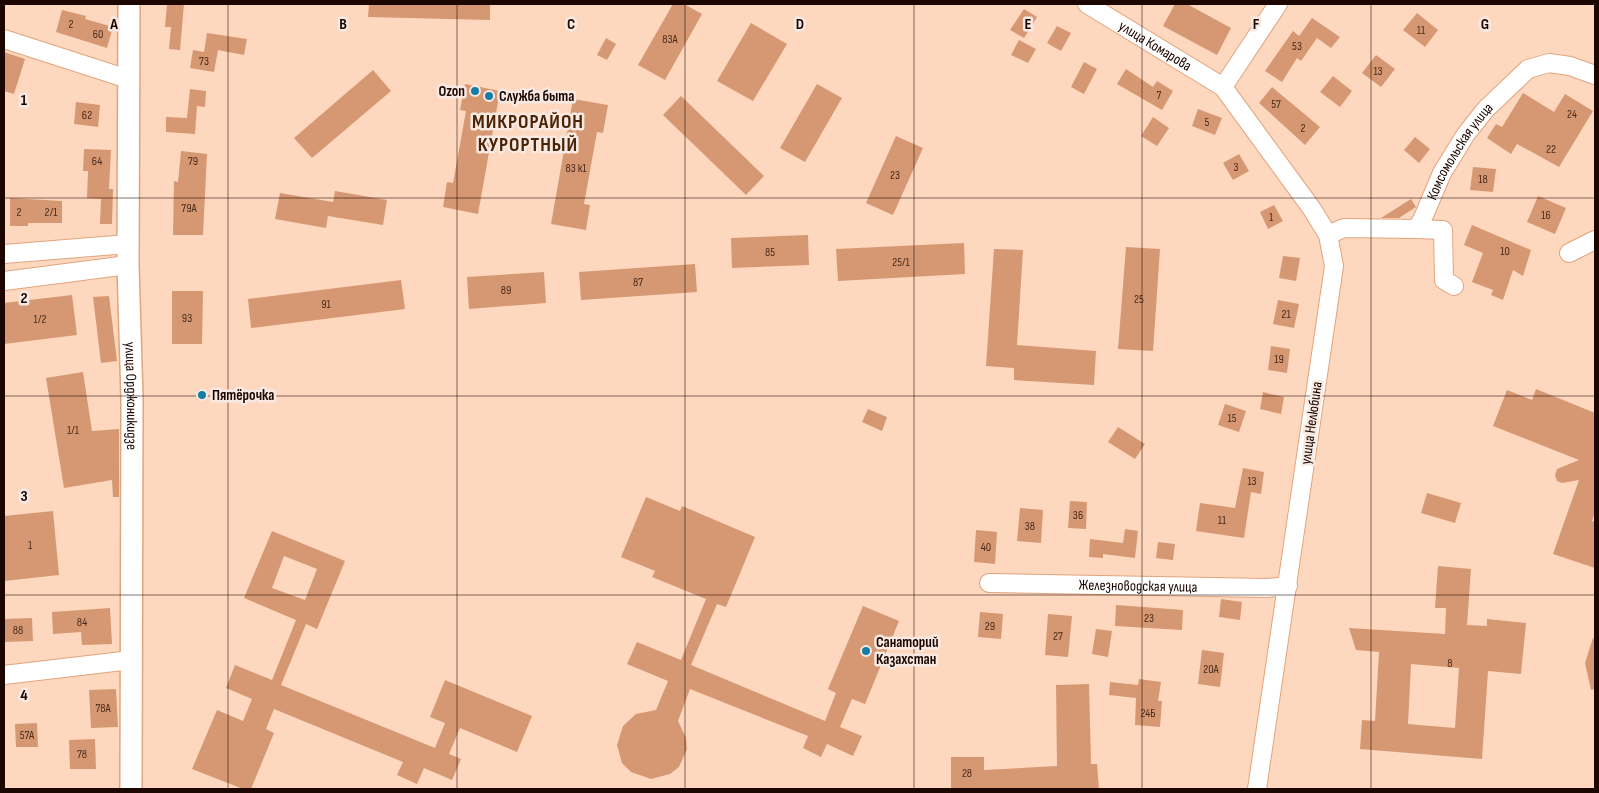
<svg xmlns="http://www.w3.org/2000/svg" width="1599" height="793" viewBox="0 0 1599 793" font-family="'Sofia Sans Condensed',sans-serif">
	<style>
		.building { fill: #d69872; fill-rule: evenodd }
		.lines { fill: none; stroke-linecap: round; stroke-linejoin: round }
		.minor-casing { stroke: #e2a47d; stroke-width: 20 }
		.major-casing { stroke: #e2a47d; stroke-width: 24 }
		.minor { stroke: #fff; stroke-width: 18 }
		.major { stroke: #fff; stroke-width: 21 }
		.grid { fill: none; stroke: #1b0600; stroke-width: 1; stroke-opacity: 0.55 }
		.poi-dot { fill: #167da8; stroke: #f8eae2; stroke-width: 2 }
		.labels { text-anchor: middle; stroke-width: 5; stroke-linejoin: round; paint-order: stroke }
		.number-label { font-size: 12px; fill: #4a2a1c }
		.street-label { font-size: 15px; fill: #1b0600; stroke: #f8eae2 }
		.poi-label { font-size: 15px; font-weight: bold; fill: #1b0600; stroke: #f8eae2; text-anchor: start }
		.district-label { font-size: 20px; font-weight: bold; letter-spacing: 1px; fill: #4b2305; stroke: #f8eae2 }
		.grid-label { font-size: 16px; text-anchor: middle; font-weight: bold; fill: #1b0600; stroke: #f8eae2; stroke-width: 5; stroke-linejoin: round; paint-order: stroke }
	</style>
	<rect width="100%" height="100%" fill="#fed7bf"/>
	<path class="building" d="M167,4H184L180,50L169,49L171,27H165Z
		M369,4H490V20L368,17Z
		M673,4H684L702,14L665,80L638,65Z
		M1175,4H1187L1231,28L1217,55L1163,26Z
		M1024,9L1037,17L1024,38L1010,30Z
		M62,10L86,16L85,19L113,27L107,48L56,32Z
		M1417,13L1438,30L1425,47L1403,30Z
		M1312,18L1340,37L1331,48L1317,38L1301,61L1297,58L1282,82L1265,71L1293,31L1299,36Z
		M751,23L787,44L753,101L717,81Z
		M1057,26L1071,33L1061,51L1047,43Z
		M207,33L247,39L244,55L218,50L214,72L190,68L193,50L204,52Z
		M606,38L616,44L607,60L597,55Z
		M1019,40L1036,49L1028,63L1011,55Z
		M4,52L25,59L14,94L4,91Z
		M1376,55L1395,69L1381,87L1362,73Z
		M1084,62L1097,69L1084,94L1071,87Z
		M1126,69L1153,87L1157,81L1173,91L1162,110L1117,84Z
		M373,70L391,91L312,158L294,138Z
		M1333,76L1352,91L1340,107L1320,92Z
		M465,84L500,91L478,214L443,207L447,182L453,183L466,111L460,110Z
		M817,84L842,98L805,162L780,148Z
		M1272,87L1320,127L1305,145L1259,103Z
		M190,89L206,91L205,107L197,106L195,134L166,132V117L187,118Z
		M1523,93L1554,112L1565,94L1593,111L1559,167L1517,144L1511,154L1487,138L1496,124L1502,127Z
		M681,96L764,176L746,195L663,115Z
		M573,99L608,105L603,133L597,132L584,204L590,205L586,230L551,224Z
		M76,102L100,105L98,127L74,124Z
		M1198,109L1222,118L1215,135L1192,126Z
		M1153,117L1169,128L1157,146L1141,136Z
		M896,136L923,148L893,215L866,203Z
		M1415,137L1430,149L1419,163L1404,150Z
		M84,149L111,150L109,189H113L112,224H100L101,199L87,198L88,171H83Z
		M181,151L207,154L203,235H173L174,181L178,182Z
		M1239,154L1249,171L1233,180L1223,163Z
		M1473,167L1496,169L1493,192L1470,190Z
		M335,191L387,200L383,225L328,216L326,228L275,219L280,193L333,202Z
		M1538,196L1566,208L1555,234L1527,222Z
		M10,198L62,201V223H28V226H10Z
		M1411,199L1416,207L1399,218H1381Z
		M1274,205L1283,221L1268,229L1260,212Z
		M1472,225L1531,250L1523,276L1513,270L1503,300L1491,295L1493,290L1472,282L1483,253L1464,245Z
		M808,235L809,265L732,268L731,238Z
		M964,243L965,274L838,281L836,249Z
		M1126,247L1160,249L1153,351L1118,349Z
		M994,249L1023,250L1017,345L1096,351L1094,385L1014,380V368L986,366Z
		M1283,256L1300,258L1296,281L1279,278Z
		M695,264L697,292L581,300L579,272Z
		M544,272L546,303L469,309L467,277Z
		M401,280L405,309L251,328L248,299Z
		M172,291H203L202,344H172Z
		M72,295L77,335L4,344V303Z
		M109,296L117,361L101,363L93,297Z
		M1278,300L1299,304L1294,328L1273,324Z
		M1271,346L1290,349L1287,373L1268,370Z
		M83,372L92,431L119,429V497H113L112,480L64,488L46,378Z
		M1536,389L1595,413V512L1592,521L1595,522V568L1553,554L1579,480L1562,483L1557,481L1555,475L1557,469L1579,460L1493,426L1507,390L1532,400Z
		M1263,392L1284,397L1281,414L1260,409Z
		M1225,404L1246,411L1239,432L1218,425Z
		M868,409L887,417L882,431L862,422Z
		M1118,427L1145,444L1135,459L1108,442Z
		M1243,468L1264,472L1261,494L1251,492L1244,538L1196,531L1200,503L1235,508Z
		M1427,493L1461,503L1455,523L1421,513Z
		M646,497L680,511L682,506L755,537L726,607L717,604L691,665L825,721L836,693L828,689L863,606L899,621L865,704L852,699L840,727L862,736L853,756L827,744L821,757L803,748L808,736L690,689L678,721L686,738L687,749L679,767L670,774L651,779L631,772L622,763L617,745L623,726L636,714L656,710L668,681L627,664L637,642L681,660L706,599L652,577L655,571L621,557Z
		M1070,501L1087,502L1086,529L1068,528Z
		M1020,508L1043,510L1041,543L1017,541Z
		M53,511L59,575L4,581V516Z
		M1125,529L1138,531L1135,558L1103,554V558L1089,557L1090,539L1123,543Z
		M976,530L997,532L995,564L974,562Z
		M272,531L345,561L317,629L306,624L281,685L435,748L445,723L430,717L445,680L532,716L517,752L460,728L449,754L461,759L452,780L424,768L417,784L397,775L403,762L274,709L266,729L274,733L251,789H243L192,769L217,710L243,721L252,699L226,688L235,665L272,680L296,620L244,598ZM284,556L317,569L305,600L272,588Z
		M1158,542L1175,544L1173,560L1156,558Z
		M1438,566L1471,569L1467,625L1487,626V619L1526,623L1521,674L1488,671L1482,759L1360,749L1362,720L1375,721L1379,652L1356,650L1349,628L1445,634L1446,608H1435ZM1411,664L1459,668L1455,728L1408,724Z
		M1221,599L1242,602L1240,620L1219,617Z
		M1116,605L1183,610L1182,630L1115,626Z
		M110,608L112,644L82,645L81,632L53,634L52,612Z
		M980,612L1003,614L1001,639L978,637Z
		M1048,614L1072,616L1068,657L1045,655Z
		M32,618L33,641L4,642V619Z
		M1096,629L1112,631L1108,657L1092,654Z
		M1593,638H1595V689L1591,690L1585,663Z
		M1202,650L1224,653L1220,687L1198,684Z
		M1139,679L1161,682L1158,701H1162L1160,727L1135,725L1136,698L1109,695L1110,682L1138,685Z
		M1089,684L1091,764H1097L1099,789H951V757H984V770L1057,766L1056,685Z
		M116,689L118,727L91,728L89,690Z
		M37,723L38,747H16L15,724Z
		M95,739L96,769H70L69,740Z"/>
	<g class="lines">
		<g class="minor-casing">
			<g id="minor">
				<path id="s1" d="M1087,4L1223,87L1312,209L1328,235L1334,266L1257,789"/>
				<path d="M4,39L128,79"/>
				<path d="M1223,87L1278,4"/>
				<path d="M1416,229L1443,230L1444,280L1454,286"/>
				<path id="s2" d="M1328,235L1344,228L1416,229L1422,220L1442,173L1466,134L1486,109L1528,69L1549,63L1570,66L1595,75"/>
				<path d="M1569,253L1595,240"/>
				<path d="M4,254L128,244"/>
				<path d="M4,281L128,265"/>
				<path id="s3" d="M989,583L1267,588L1288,586"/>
				<path d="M4,675L131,660"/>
			</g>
		</g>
		<g class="major-casing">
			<g id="major">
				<path id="s4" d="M129,4L128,265L132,399L131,789"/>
			</g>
		</g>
		<use href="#minor" class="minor"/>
		<use href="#major" class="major"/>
	</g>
	<path class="grid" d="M228,4V789M457,4V789M685,4V789M914,4V789M1142,4V789M1371,4V789M4,198H1595M4,396H1595M4,595H1595"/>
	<g class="poi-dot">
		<circle cx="475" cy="91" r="5"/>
		<circle cx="489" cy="96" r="5"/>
		<circle cx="202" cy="395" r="5"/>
		<circle cx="866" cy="651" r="5"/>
	</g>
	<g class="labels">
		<g class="number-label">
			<text x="71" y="28">2</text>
			<text x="1421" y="34">11</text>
			<text x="98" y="38">60</text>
			<text x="670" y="43">83А</text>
			<text x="1297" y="50">53</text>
			<text x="204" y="65">73</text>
			<text x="1378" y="75">13</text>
			<text x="1159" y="99">7</text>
			<text x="1276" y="108">57</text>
			<text x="1572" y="118">24</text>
			<text x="87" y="119">62</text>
			<text x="1207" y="126">5</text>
			<text x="1303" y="132">2</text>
			<text x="1551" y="153">22</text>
			<text x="97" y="165">64</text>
			<text x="193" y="165">79</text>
			<text x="1236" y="171">3</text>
			<text x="576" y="172">83 к1</text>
			<text x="895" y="179">23</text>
			<text x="1483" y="183">18</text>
			<text x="189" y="212">79А</text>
			<text x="19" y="216">2</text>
			<text x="51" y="216">2/1</text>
			<text x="1546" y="219">16</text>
			<text x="1271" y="221">1</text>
			<text x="1505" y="255">10</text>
			<text x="770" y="256">85</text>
			<text x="901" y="266">25/1</text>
			<text x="638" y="286">87</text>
			<text x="506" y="294">89</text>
			<text x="1139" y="303">25</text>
			<text x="326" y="308">91</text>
			<text x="1286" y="318">21</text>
			<text x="187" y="322">93</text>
			<text x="40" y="323">1/2</text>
			<text x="1279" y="363">19</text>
			<text x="1232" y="422">15</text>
			<text x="73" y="434">1/1</text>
			<text x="1252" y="485">13</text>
			<text x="1078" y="519">36</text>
			<text x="1222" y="524">11</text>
			<text x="1030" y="530">38</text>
			<text x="30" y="549">1</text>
			<text x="986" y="551">40</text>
			<text x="1149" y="622">23</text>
			<text x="82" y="626">84</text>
			<text x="990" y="630">29</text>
			<text x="18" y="634">88</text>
			<text x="1058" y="640">27</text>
			<text x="1450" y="667">8</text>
			<text x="1211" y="673">20А</text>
			<text x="103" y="712">78А</text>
			<text x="1148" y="717">24Б</text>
			<text x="27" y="739">57А</text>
			<text x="82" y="758">78</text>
			<text x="967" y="777">28</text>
		</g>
		<g class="street-label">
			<text dy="5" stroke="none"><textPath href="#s1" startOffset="80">улица Комарова</textPath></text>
			<text dy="5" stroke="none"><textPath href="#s2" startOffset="179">Комсомольская улица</textPath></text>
			<text dy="5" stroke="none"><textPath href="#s4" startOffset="392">улица Орджоникидзе</textPath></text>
			<text transform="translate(1311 423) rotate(-82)" y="5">улица Нелюбина</text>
			<text dy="5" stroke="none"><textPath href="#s3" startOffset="149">Железноводская улица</textPath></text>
		</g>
		<g class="poi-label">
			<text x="465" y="96" text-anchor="end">Ozon</text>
			<text x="499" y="101">Служба быта</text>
			<text x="212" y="400">Пятёрочка</text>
			<text x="876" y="647">Санаторий<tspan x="876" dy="17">Казахстан</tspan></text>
		</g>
		<g class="district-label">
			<text x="528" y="128">МИКРОРАЙОН<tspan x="528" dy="23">КУРОРТНЫЙ</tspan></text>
		</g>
	</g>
	<g class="grid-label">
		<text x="114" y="29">A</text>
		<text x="343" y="29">B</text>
		<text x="571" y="29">C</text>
		<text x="800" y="29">D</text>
		<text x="1028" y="29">E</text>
		<text x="1256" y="29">F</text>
		<text x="1485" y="29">G</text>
		<text x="24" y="105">1</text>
		<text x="24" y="303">2</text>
		<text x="24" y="501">3</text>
		<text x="24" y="700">4</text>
	</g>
	<rect width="1599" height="793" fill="none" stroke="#1b0600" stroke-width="10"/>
</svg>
